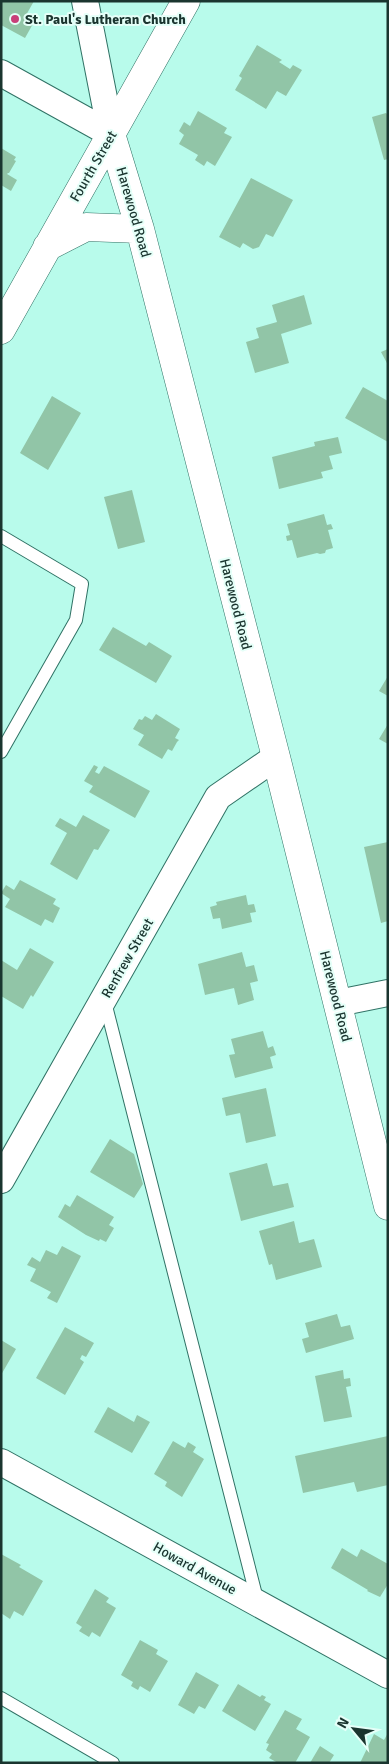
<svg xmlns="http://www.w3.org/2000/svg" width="389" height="1764" viewBox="0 0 389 1764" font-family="Signika,sans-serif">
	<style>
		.building { fill: #91c5a7 }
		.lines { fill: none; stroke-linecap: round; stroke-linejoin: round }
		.lane-casing { stroke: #307265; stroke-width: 14 }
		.street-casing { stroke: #307265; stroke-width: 28 }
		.secondary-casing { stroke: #307265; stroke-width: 29 }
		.lane { stroke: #fff; stroke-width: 12 }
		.street { stroke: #fff; stroke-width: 26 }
		.secondary { stroke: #fff; stroke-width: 28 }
		.poi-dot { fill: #c83f79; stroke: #e5fff8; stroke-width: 2 }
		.labels { text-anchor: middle; stroke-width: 4; stroke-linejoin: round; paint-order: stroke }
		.poi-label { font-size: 14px; font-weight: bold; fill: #1a352f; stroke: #e5fff8; text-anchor: start }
		.street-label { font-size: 14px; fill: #1a352f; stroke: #e5fff8 }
	</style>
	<rect width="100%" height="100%" fill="#b8fbeb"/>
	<path class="building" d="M1,1H34L25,17L34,22L25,38L1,25Z
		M257,45L282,60L279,62L290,69L293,65L302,70L286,96L277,91L266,109L235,90L242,78L239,76Z
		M198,111L227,128L224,133L232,137L215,166L207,161L204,166L195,160L198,155L179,144L184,135L179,131L184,122L190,126Z
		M386,113L388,115V159L384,160L372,117Z
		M1,148L16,157L14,160L16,161L9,173H8L7,174L17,180L11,191L1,185Z
		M251,178L293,200L273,237L266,234L259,247L253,249L243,243L240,248L219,237Z
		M304,295L312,324L281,334L289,363L255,373L246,342L259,338L256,328L277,322L272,305Z
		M388,349V365L381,352Z
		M363,387L388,401V442L345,418Z
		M52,396L81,413L48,470L20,453Z
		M338,437L342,453L329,456L333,469L321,472L323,478L279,489L272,457L315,446L314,442Z
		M132,490L145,542L118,549L104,497Z
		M324,514L327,525L331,524L333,529L328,530L333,548L326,550L325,553L320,554L317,553L297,558L292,540L287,541L286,536L290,535L287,524Z
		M113,627L146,646L149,642L172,656L156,683L99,650Z
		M388,676V696L379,691Z
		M156,714L180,729L175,738L179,740L177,742L172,751L168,749L162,759L138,745L144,735L133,729L139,719L142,720L145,716L152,720Z
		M388,724V744L379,739Z
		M94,765L98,767L95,772L99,774L104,766L150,791L135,818L89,792L93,786L84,781Z
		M83,815L110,830L98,850L94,849L77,880L50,864L67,833L55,826L60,818L76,827Z
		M388,842V921L381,923L364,847Z
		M20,880L56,899L53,904L60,908L53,923L45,919L41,926L5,907L10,899L1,893L6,885L14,890Z
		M246,895L248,905L254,904L256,912L250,913L252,922L222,929L220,918L213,919L210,907L217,905L216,902Z
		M30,948L54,962L33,997L31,995L23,1009L1,996V960L17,970Z
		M242,952L246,967L254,965L258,981L250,983L254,1000L238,1005L234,988L205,995L198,964Z
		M263,1031L268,1048L273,1046L276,1055L270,1057L273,1068L235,1078L229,1055L235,1054L231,1039Z
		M266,1088L276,1136L246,1143L240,1113L226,1116L222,1098Z
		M110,1139L134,1154L143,1184L134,1198L90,1172Z
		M267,1163L273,1186L288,1183L294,1207L241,1221L229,1173Z
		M77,1195L114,1217L109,1225L114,1228L106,1242L100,1239L99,1241L86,1235L58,1217L65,1204L70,1207Z
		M294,1221L299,1243L314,1239L322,1267L276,1280L272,1264L269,1265L259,1231Z
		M62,1246L81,1256L57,1303L47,1298L51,1292L30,1281L36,1269L27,1265L32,1257L40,1262L46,1250L57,1255Z
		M337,1314L341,1327L350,1325L354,1339L306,1353L302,1339L309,1337L305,1323Z
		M65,1327L94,1343L86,1357L82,1355L80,1359L84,1362L65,1395L36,1378Z
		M1,1340L16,1349L1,1375Z
		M343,1370L344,1379L350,1378L351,1386L346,1387L352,1417L324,1422L315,1376Z
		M108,1407L134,1422L137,1415L150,1422L132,1453L94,1432Z
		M388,1436V1485L357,1492L354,1482L303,1493L295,1456Z
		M173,1441L185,1448L188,1442L196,1447L193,1452L204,1459L182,1497L165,1486L167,1482L154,1474Z
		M342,1548L357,1557L361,1549L388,1564V1584L380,1597L367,1591L368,1590L331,1568Z
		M1,1554L21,1565L19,1567L43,1581L23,1616L14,1611L10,1619L1,1613Z
		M95,1589L109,1598L106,1602L116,1608L100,1637L92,1632L89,1637L79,1631L82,1627L76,1623Z
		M140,1640L158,1650L156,1654L168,1661L150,1692L140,1686L138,1690L131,1686L133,1682L121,1675Z
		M196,1672L219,1685L205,1709L199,1706L194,1714L178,1705Z
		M238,1684L260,1697L262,1695L266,1697L264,1700L271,1704L255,1731L222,1711Z
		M285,1710L302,1719L296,1729L310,1737L295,1763H278L269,1758L272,1754L266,1750L269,1744L266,1743Z
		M388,1733V1763H360L374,1734L384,1740Z
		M320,1746L334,1755L329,1763H310Z"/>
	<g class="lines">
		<g class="lane-casing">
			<path id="lane" d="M1,536L82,584L76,620L1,752
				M105,1002L258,1603
				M1,1698L113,1763"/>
		</g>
		<g class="street-casing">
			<path id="street" d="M85,1L111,134
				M1,73L111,134
				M338,1003L388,993
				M1,1180L218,797L276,757
				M1,1462L388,1675"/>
		</g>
		<g class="secondary-casing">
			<path id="secondary" d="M111,134L140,229L276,757L388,1206
				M47,247L86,227L140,229
				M1,330L186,1"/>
		</g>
		<use href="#lane" class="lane"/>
		<use href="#street" class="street"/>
		<use href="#secondary" class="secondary"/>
	</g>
	<circle class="poi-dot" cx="15" cy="19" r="5"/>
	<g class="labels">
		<g class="poi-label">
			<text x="25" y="24">St. Paul's Lutheran Church</text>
		</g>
		<g class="street-label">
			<text transform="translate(93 166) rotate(-60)" y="5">Fourth Street</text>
			<text transform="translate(134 212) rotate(74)" y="5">Harewood Road</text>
			<text transform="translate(236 604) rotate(76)" y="5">Harewood Road</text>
			<text transform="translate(127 958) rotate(-60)" y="5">Renfrew Street</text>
			<text transform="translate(336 996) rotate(76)" y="5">Harewood Road</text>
			<text transform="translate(195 1568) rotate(29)" y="5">Howard Avenue</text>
		</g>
	</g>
	<rect width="389" height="1764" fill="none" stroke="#1a352f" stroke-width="5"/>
	<g transform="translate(354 1729) rotate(299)" stroke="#e5fff8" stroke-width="4" paint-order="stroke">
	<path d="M0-4L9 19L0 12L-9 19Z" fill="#1a352f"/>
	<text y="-8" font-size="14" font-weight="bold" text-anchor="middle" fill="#1a352f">N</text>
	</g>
</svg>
